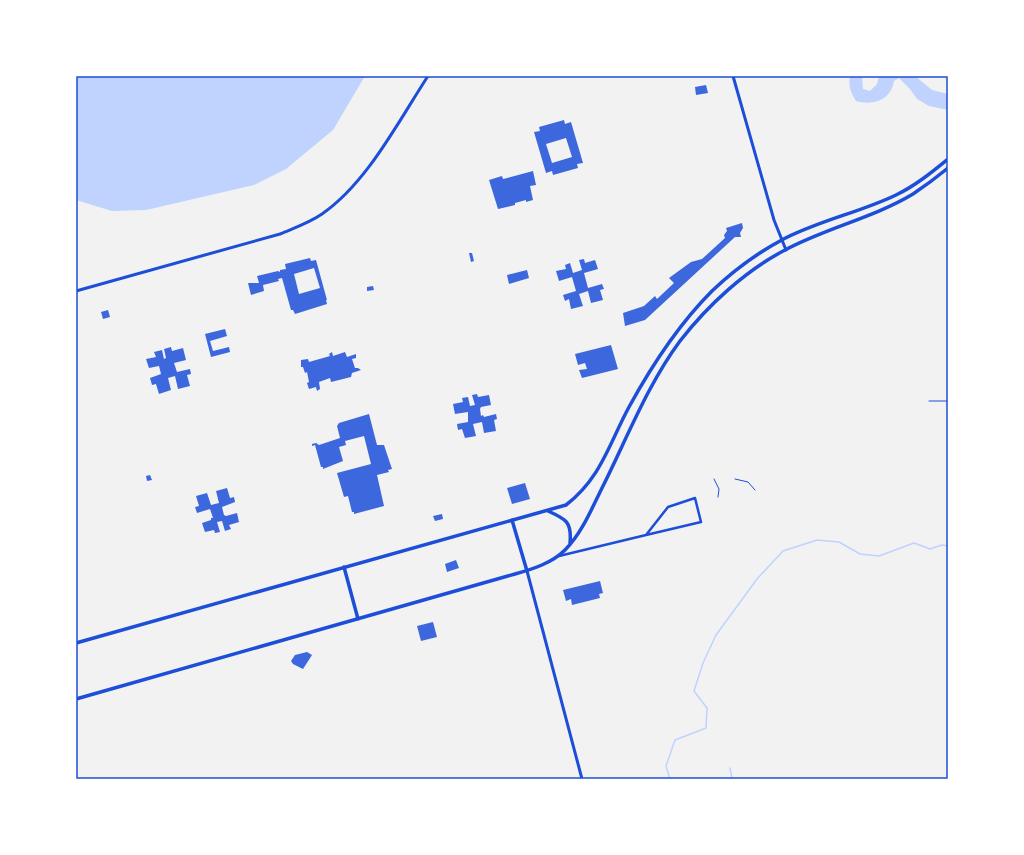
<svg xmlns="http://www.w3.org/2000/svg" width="1024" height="855" viewBox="0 0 1024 855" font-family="'Source Sans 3',sans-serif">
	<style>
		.water { fill: #bfd3fe }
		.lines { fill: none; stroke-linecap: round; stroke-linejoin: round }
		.stream { stroke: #bfd3fe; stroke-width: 1.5 }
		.building { fill: #3d67dc; fill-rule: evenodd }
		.path { stroke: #1d4ed8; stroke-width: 1 }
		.minor { stroke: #1d4ed8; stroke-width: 2.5 }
		.tertiary { stroke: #1d4ed8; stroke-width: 3 }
		.secondary { stroke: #1d4ed8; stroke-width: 3.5 }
		.neatline { fill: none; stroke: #1d4ed8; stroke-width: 1.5 }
	</style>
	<rect width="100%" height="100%" fill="#f2f2f2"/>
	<path class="water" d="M76,76H365L333,130L286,169L254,185L146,210L112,211L76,200Z
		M850,76H862L863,89L870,91L877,84L879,76H915L932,90L948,94V110L929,106L917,99L910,89L899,78L894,81C891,100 873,106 856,101C851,93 848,86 850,76Z"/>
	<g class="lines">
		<path class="stream" d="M730,768L732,779
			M670,779L666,766L675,740L706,728L707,708L694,691L703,663L716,635L757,579L783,551L817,540L839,542L860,554L879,556L914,543L930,549L942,545L948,546"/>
	</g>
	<path class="building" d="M706,85L708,93L696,95L695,87Z
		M564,120L565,124L571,122L583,163L577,164L578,168L553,175L552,171L546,173L534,132L540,131L539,127ZM566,138L572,157L552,163L546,144Z
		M533,171L536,185L530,186L533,200L526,202V200L515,203V205L498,209L489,180L502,176L503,179Z
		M742,223L743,228L740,233L741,237H735L645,320L625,326L623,313L644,306L655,296L657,299L674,283L669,278L691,262L702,259L725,238L724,235L727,231L726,228Z
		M469,253H472L474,261L471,262Z
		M310,258L311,261L316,260L327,300H326L327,304L295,314L293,310H291L282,278L278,279L279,281L263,285L264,291L251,295L248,283H259L257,276L278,271L280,272V270L286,269L285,264ZM314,268L320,288L299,294L294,274Z
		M584,259L585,263L595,260L598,269L584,273L588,288L602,284L604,289L600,290L603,300L591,303L588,291L579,294L583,306L571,309L569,299L565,301L563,295L576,291L572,277L559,281L556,271L566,269L565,265L570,263L573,273L582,270L579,260Z
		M527,270L529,278L509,284L507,275Z
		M373,286L374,290L367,291V287Z
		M108,310L110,317L103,319L101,312Z
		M225,329L227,336L210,341L213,351L229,347L230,352L211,357L205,334Z
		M611,345L618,369L582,378L579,370L587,369L585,363L578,365L575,354Z
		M171,347L172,351L183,348L186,360L174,363L177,372L190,369L191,374L187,375L190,386L178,389L175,376L168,378L171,390L159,394L156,384L152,385L150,378L161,374L159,366L149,368L146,359L156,357L154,352L162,350L164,359L166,358L164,349Z
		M332,352L333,356L345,352L347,357L356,354V358L352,359L355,368H358L361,370L352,373L351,377L331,382L330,378L319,382L320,389L317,391L316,387L309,389L307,383L309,382L307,372L305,373L303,367H301V360L308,359L309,362L330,356L329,354Z
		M477,394L478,397L489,395L491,405L481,407L480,409L481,416L483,415L484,417L496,414L497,419L494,420L496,431L484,433L482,422L473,424L476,436L465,438L462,429L458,430L457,424L468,422V412L455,414L453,404L463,402L462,398L468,397L470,406L475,405L472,395Z
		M369,414L377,445H384L392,469L388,470L389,472L377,475L384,506L354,514V512H352L348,496L344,497L337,473L371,464L364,436L345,441L346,445L339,447L343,461L323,469V467H321L315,445L312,446V444L316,443L319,445L340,438L337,426L339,423Z
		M150,475L152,480L147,481L146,476Z
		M525,483L530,499L512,504L507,488Z
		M227,488L230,498L234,497L235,502L222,507L224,515L226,516L237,513L239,522L229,525L231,529L225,531L222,521L217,522L220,532L215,533L214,530L205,532L202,523L211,520V518H213L210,509L197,513L195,507L199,506L196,496L207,493L211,505L219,503L216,491Z
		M442,514L443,519L435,521L433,516Z
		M456,560L459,568L447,572L445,564Z
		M600,581L603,593L599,594L600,598L572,605L571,599L566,601L563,590Z
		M433,622L437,637L421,641L417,626Z
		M307,652L312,655L303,669L293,664L291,661L295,655Z"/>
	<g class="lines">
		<path class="path" d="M929,401H948
			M714,479L719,489L718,497
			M735,479L748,482L755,490"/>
		<path class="minor" d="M695,498L701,522L646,535L668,507Z
			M559,556L646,535"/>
		<path class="tertiary" d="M733,76L774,220L786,250
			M76,291L280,234C294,228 309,223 322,214C367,183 398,122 428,76
			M527,571L582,779"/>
		<path class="secondary" d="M548,511C566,519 572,522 570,543
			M512,520L527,571
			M344,567L358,619
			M76,643L566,505C601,478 609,444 629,407C652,365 678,325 712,291C732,272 756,254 780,241C816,221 859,213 896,195C915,186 932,172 948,159
			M76,699L515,574C533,569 552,563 565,550C582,533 592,508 603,486C627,438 648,384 680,341C708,305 745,271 785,250C826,228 873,218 913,194C925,186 937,177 948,168"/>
	</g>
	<rect width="1024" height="855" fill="none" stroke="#ffffff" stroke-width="154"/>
	<rect x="77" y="77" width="870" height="701" class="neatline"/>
</svg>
